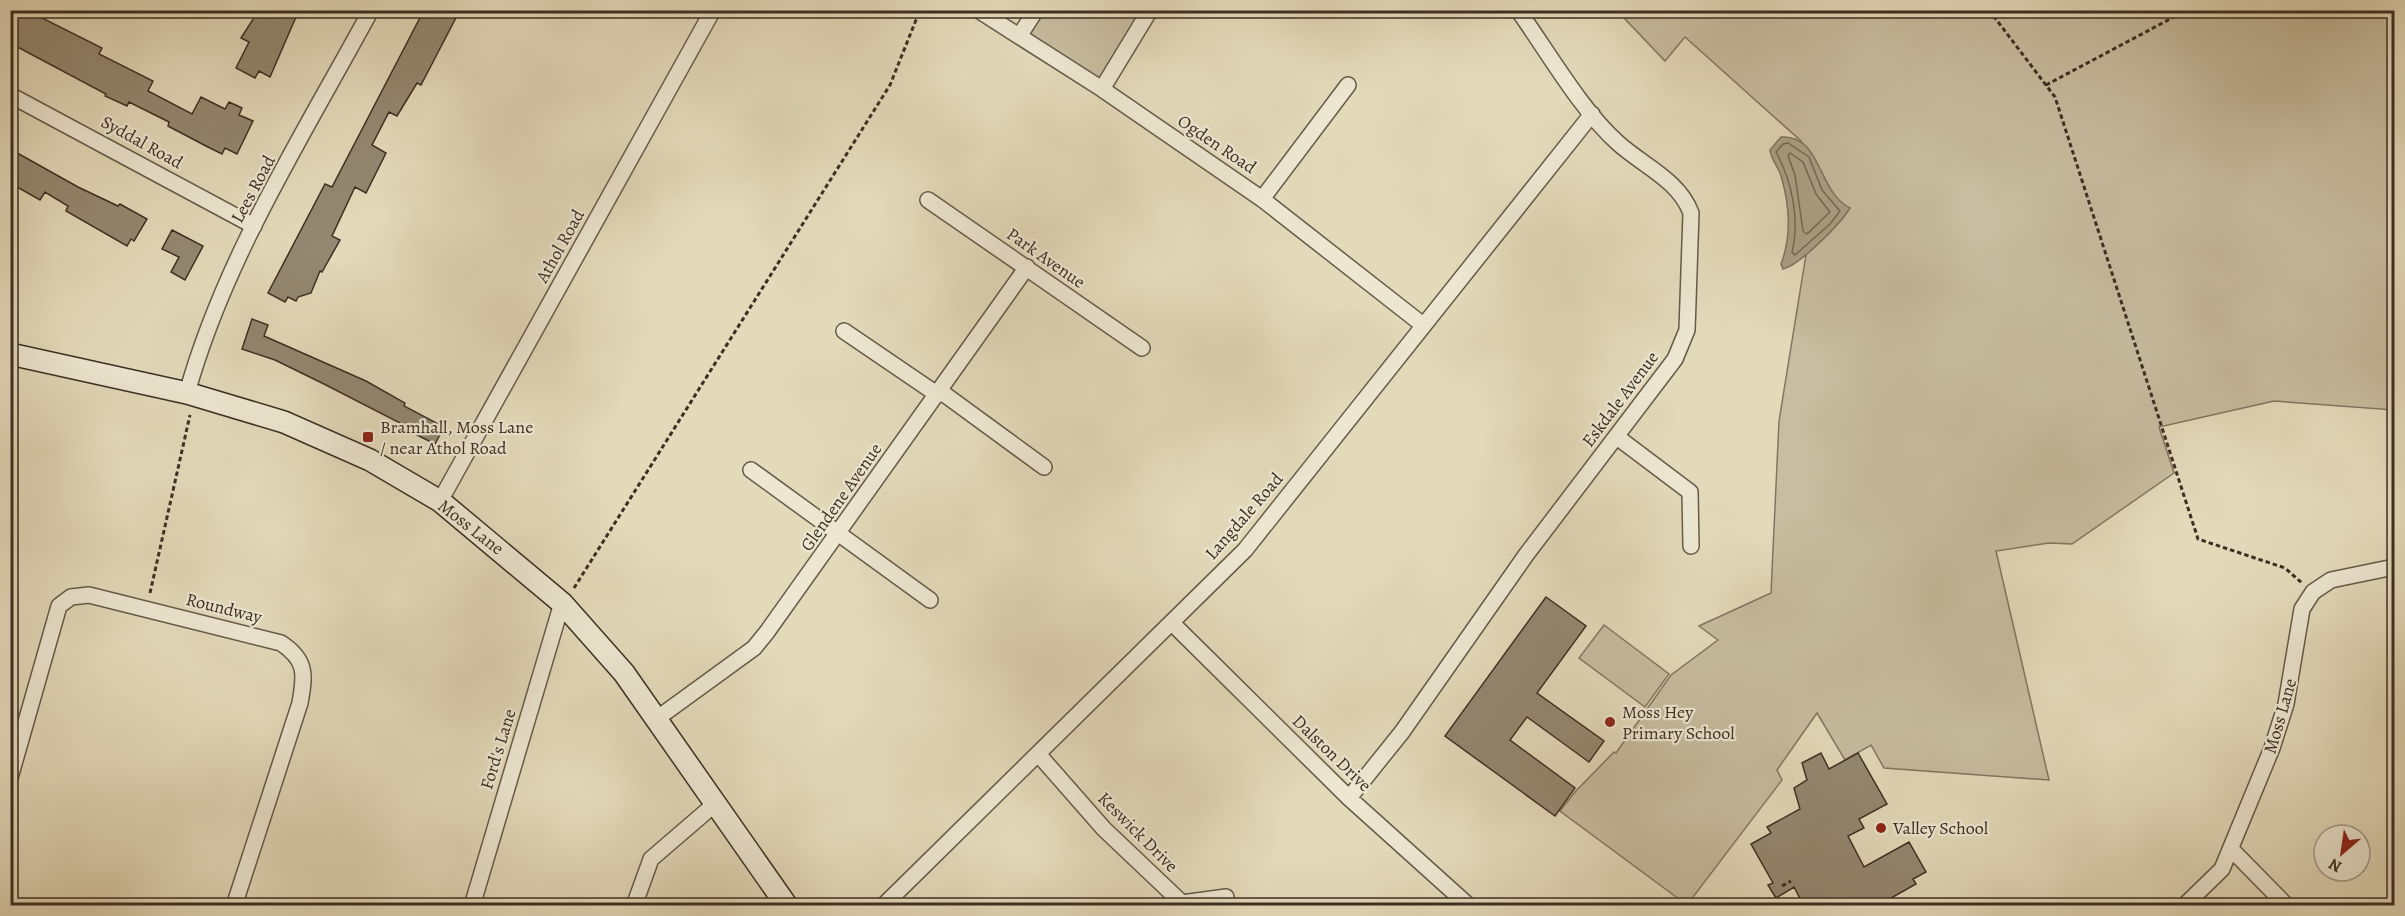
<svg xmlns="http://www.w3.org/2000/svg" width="2405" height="916" viewBox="0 0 2405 916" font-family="Alegreya,serif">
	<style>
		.green { fill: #c7bda0; stroke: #827661; stroke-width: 1.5 }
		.water { fill: #aaa086; stroke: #7e735e; stroke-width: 1.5 }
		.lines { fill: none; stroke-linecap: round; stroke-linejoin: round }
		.shore { stroke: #736854; stroke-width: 1.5 }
		.building { fill: #938871; stroke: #3c2f22; stroke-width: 1.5 }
		.minor-casing { stroke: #665a48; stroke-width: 18 }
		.secondary-casing { stroke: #3c2f22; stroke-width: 24 }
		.path { stroke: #3c2f22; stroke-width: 3; stroke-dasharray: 4.5 3; stroke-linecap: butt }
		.minor { stroke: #ede7d2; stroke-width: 15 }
		.secondary { stroke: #ede7d2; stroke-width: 21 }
		.poi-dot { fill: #8f2418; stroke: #ede7d2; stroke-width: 2 }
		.labels { text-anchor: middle; stroke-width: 4.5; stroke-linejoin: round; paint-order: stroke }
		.street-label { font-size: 18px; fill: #3c2f22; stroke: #ede7d2 }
		.poi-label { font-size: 18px; fill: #3c2f22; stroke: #ede7d2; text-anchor: start }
	</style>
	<rect width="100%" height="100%" fill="#e3daba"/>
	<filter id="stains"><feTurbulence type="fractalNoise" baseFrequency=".00333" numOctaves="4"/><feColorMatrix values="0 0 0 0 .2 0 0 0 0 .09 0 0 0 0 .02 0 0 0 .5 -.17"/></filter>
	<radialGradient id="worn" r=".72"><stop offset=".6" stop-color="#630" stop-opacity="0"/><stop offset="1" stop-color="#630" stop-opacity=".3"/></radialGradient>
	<path class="green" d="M1635,10L2394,11V410L2274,401L2159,427L2174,473L2072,544L2049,543L1996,551L2049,780L1884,768L1871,745L1845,760L1817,713L1777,770L1782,780L1687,905L1560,811L1575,792L1614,752L1616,753L1671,675L1718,640L1699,626L1771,593L1779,421L1817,187L1801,141L1685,37L1665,61L1625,19Z
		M1036,11H1150L1102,89L1020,35Z
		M1604,625L1669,674L1645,707L1579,658Z"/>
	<path class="water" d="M1781,137C1822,134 1817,192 1850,208C1841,223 1800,265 1783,269L1781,264C1792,235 1790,206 1781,176C1778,166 1771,160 1770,150Z"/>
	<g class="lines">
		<path class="shore" d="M1788,143L1809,157L1822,190L1840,211L1830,224L1795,255L1792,252C1800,220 1792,181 1776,152L1783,144Z
			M1790,153L1803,162L1816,194L1830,212L1807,234L1803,231L1795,175L1788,156Z"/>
	</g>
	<path class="building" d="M10,10H41L38,16L102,48L99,54L153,81L148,91L192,114L201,97L225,109L229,102L242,108L239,115L253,121L237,154L225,148L222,154L206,146L168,126L169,122L129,102L127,106L105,96L106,94L10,43Z
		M259,10H299L270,77L259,71L255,78L236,68L249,42L241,38Z
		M424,10H460L421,85L417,83L397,116L389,112L372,145L386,153L366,193L355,187L332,236L340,240L322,272L320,271L311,293L298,297L296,301L288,297L285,302L268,293L325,184L332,187Z
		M10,149L78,187L118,206L120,204L147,219L134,241L131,239L127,246L66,211L68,206L45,192L40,200L10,183Z
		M172,230L203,246L185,280L171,272L179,257L162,249Z
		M252,319L268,325L264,336L366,381L405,403L404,406L444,427L435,444L403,428L404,425L324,384L275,360L242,349Z
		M1546,597L1586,626L1537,693L1604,741L1589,762L1527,717L1510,740L1575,788L1555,816L1445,736Z
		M1821,753L1829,769L1858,753L1887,804L1859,819L1864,828L1848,836L1864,867L1909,842L1926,872L1913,879L1916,884L1877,906H1804L1794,887L1776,898L1768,885L1773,883L1751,844L1771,833L1767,827L1800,809L1794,788L1807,780L1802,763Z"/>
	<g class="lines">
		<g class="minor-casing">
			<path id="minor" d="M978,10L1102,89L1262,199L1423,325
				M1020,35L1036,10
				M1102,89L1150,10
				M10,95L254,226
				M1262,199L1348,85
				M928,200L1142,348
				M844,331L938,395
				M940,391L1044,467
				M187,393C225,257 304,134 371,10
				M1617,437L1690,492L1691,546
				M751,470L930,600
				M440,501L713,10
				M1172,623L1349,798L1469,906
				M655,720L754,648L767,632L1027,267
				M1039,755L1104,829L1182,903L1226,897
				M10,778L59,606L71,597L89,595L281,643C307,660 305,675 300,703L234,906
				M1349,798L1402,732L1526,555L1675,359L1687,330L1691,213C1679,180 1642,165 1618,143C1581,110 1548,52 1518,10
				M2231,849L2287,906
				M472,906L562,603
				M634,906L651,859L716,803
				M883,906L1245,550L1592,114
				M2184,906L2222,869L2272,748L2286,704L2302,609L2313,592L2331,580L2394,567"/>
		</g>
		<g class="secondary-casing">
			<path id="secondary" d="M10,354L187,393L284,422L370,460L440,501L562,603L624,673L787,906"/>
		</g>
		<path class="path" d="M1989,10L2055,97L2198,539L2285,568L2302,583
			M2046,85L2187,10
			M574,588L890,85L920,10
			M150,593L190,415
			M1782,886L1791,881"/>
		<use href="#minor" class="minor"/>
		<use href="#secondary" class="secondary"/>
	</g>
	<g class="poi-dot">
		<rect x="362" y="431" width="12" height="12" rx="3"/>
		<circle cx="1610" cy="722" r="6"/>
		<circle cx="1881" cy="828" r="6"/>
	</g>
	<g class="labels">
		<g class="street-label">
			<text transform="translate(142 142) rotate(29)" y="6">Syddal Road</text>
			<text transform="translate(1217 144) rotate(34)" y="6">Ogden Road</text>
			<text transform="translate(253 189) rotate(-62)" y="6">Lees Road</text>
			<text transform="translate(560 246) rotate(-61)" y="6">Athol Road</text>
			<text transform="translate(1046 258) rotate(35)" y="6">Park Avenue</text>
			<text transform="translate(1620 399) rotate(-53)" y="6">Eskdale Avenue</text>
			<text transform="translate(841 497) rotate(-55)" y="6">Glendene Avenue</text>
			<text transform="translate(1244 516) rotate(-49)" y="6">Langdale Road</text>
			<text transform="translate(471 527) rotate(38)" y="6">Moss Lane</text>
			<text transform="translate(224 608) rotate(14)" y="6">Roundway</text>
			<text transform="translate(2280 716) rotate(-74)" y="6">Moss Lane</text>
			<text transform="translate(498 749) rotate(-73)" y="6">Ford's Lane</text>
			<text transform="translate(1332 753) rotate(44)" y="6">Dalston Drive</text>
			<text transform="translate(1138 832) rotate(45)" y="6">Keswick Drive</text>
		</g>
		<g class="poi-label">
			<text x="380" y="433">Bramhall, Moss Lane<tspan x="380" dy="21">/ near Athol Road</tspan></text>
			<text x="1622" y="718">Moss Hey<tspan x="1622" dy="21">Primary School</tspan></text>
			<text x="1893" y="834">Valley School</text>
		</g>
	</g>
	<rect width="2405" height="916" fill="none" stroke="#e3daba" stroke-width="36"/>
	<rect x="12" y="12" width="2381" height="892" fill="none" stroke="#3c2f22" stroke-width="3"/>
	<rect x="18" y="18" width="2369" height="880" fill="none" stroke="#3c2f22" stroke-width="1.5"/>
	<g transform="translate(2342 853) rotate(209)"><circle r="28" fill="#ede7d2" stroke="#a69d8c" stroke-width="1.5"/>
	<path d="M0-4.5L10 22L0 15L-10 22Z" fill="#8f2418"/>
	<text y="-9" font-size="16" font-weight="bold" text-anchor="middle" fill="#3c2f22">N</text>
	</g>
	<rect width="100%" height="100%" filter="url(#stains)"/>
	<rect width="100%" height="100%" fill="url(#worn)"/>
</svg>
